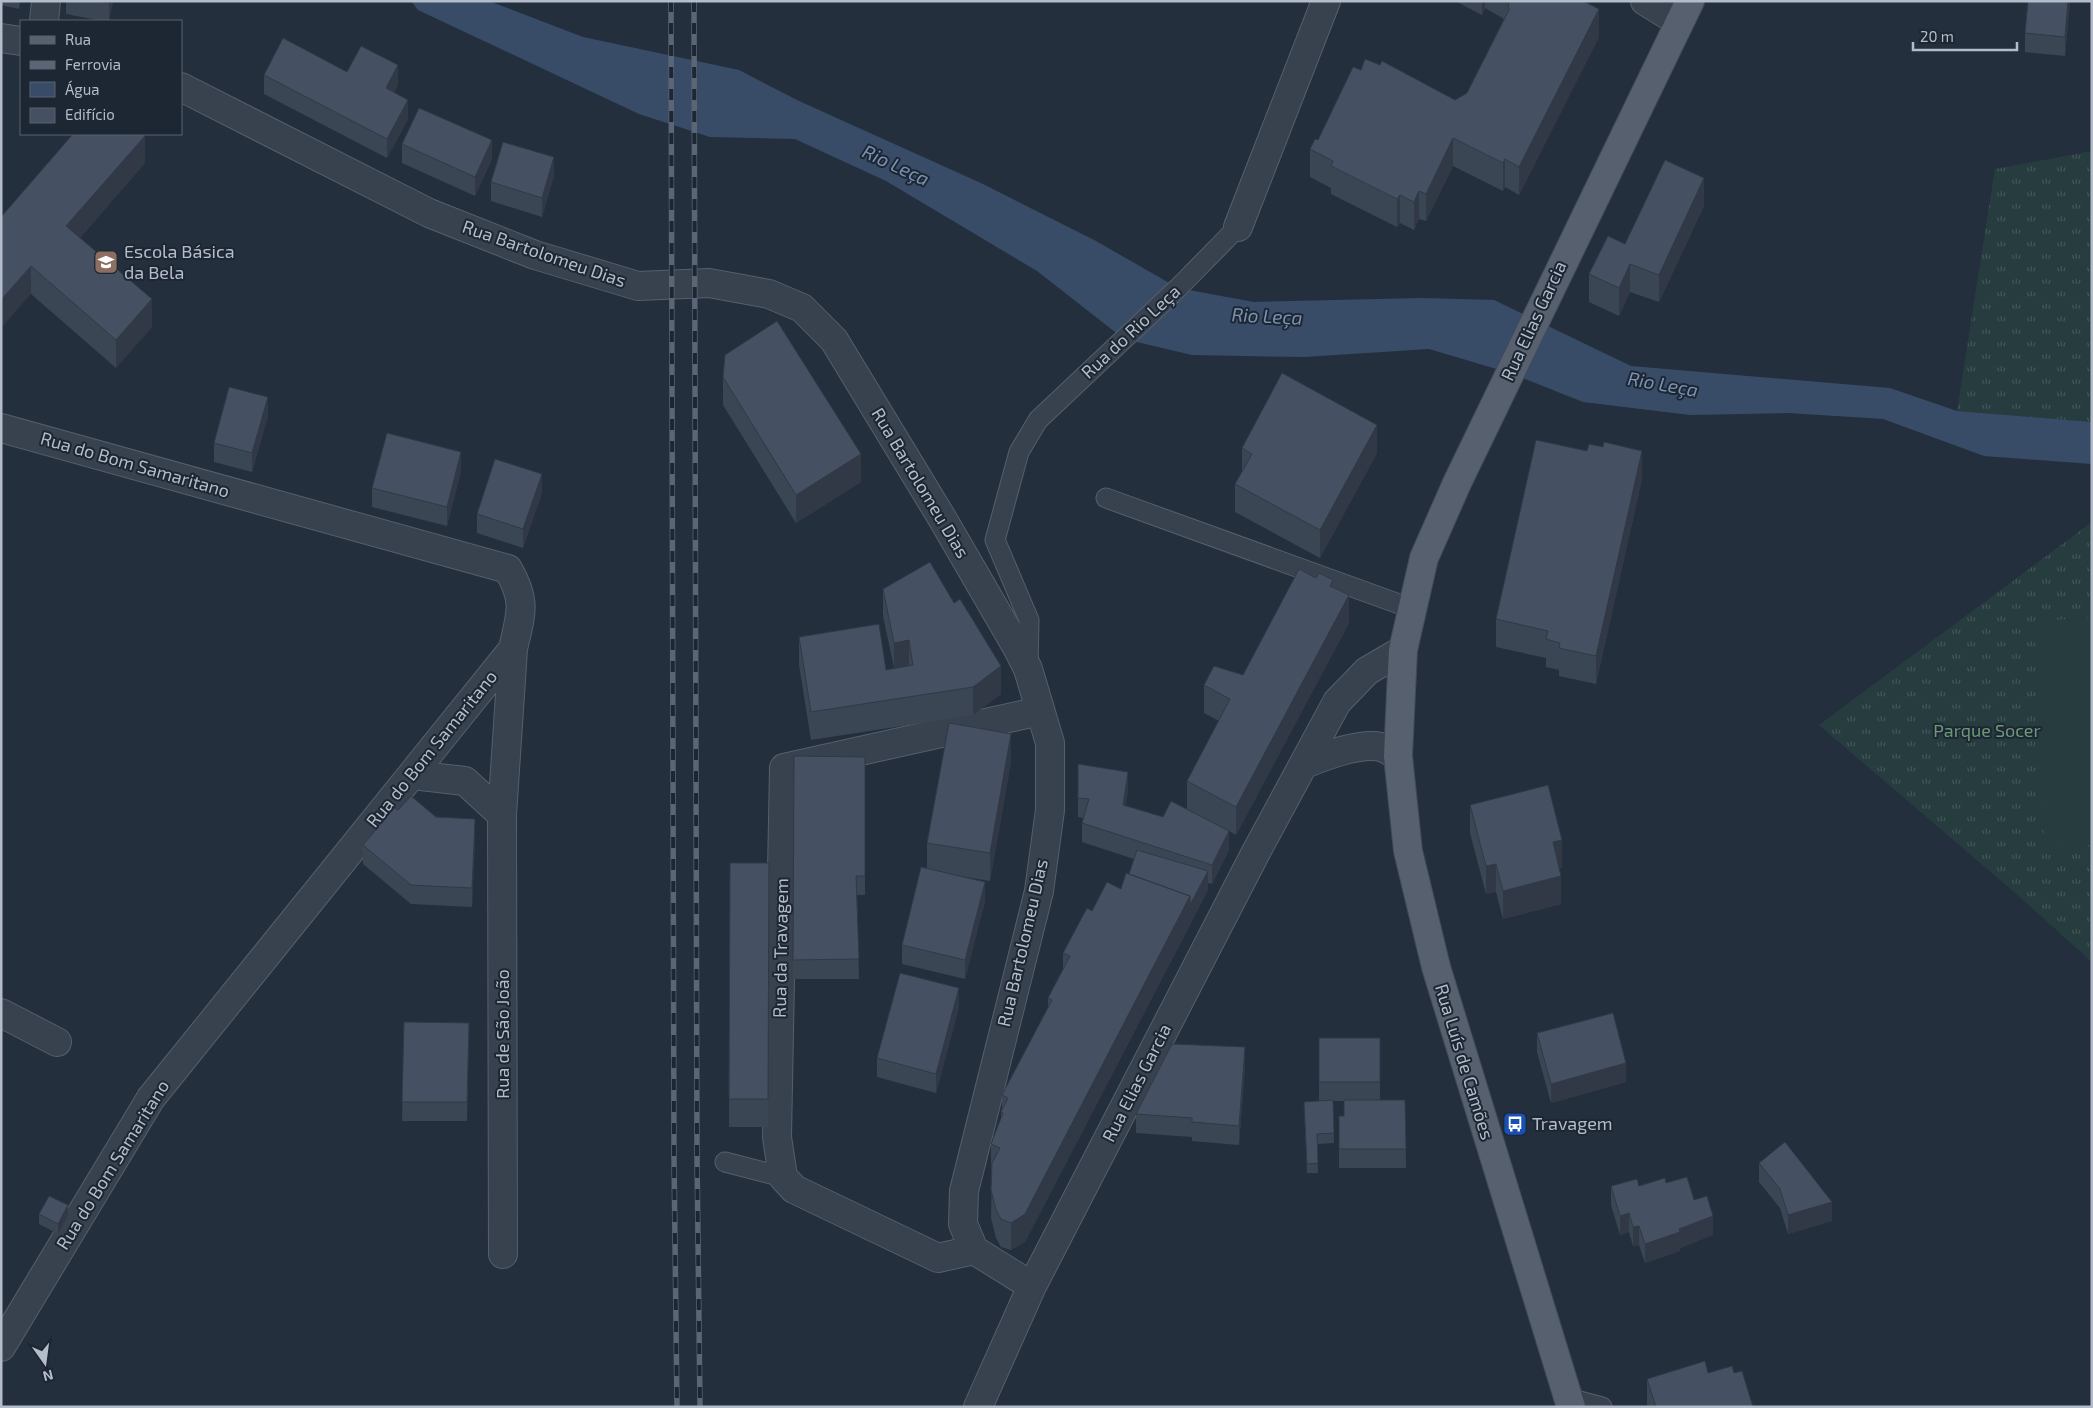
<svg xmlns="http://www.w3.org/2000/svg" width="2093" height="1408" viewBox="0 0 2093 1408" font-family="'Exo 2',sans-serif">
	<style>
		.grass { fill: url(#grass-tufts) }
		.pitch { fill: #263c3f }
		.water { fill: #394c67 }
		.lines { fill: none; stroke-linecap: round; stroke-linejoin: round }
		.service-casing { stroke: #565f6c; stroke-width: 21 }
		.minor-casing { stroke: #565f6c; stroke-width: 30 }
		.primary-casing { stroke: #414a57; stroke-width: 30 }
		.service { stroke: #38414e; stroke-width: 19 }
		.minor { stroke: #38414e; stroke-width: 28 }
		.primary { stroke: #56606e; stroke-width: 28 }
		.rail-casing { stroke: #5a6575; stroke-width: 5.5 }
		.rail { stroke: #1d2633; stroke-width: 4; stroke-dasharray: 11; stroke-linecap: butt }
		.wall { fill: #3b4654 }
		.shaded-wall { fill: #303945 }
		.building { fill: #455162; stroke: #303945 }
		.labels { text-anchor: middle; stroke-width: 4; stroke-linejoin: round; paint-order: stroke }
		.poi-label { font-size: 18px; fill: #b4bcc9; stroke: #1d2633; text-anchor: start }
		.street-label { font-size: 18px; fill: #b4bcc9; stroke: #1d2633 }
		.park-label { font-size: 18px; fill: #6b9a76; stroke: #1d2633 }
		.water-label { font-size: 19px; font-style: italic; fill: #7c92b1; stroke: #1d2633 }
	</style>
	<defs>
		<pattern id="grass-tufts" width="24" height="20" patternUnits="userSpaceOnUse" patternTransform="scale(1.25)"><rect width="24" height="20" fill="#263c3f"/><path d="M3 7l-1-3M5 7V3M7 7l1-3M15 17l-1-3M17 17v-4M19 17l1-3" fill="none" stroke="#435659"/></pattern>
	</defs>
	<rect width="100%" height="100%" fill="#242f3e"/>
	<path class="grass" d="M2092,151V422L1957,411L1995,169Z
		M2092,522V962L2013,891L1819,725Z"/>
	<path class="pitch" d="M2092,618V845L2044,847L2035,621Z"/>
	<path class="water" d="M411,1H489L583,37L739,70L799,101L983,184L1096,241L1178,288L1254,302L1422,298L1494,300L1631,366L1890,388L1957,411L2092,422V464L1984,456L1883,419L1789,413L1690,415L1583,402L1510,373L1429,349L1304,357L1192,355L1124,339L1037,271L886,181L795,139L710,137L639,114L418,10Z"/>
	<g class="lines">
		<g class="service-casing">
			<path id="service" d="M1106,498L1413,609
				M1028,666L1029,620L995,540L1019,452L1038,420L1178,288L1238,227
				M725,1162L783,1177
				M1568,1398L1602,1407"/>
		</g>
		<g class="minor-casing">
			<path id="minor" d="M1645,1L1679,22
				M44,21L46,1
				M1,38L21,41
				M181,87L429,213L535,255L638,286L709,283L769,294L802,308L834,340L942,518L1018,649L1028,669L1050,743V810L1039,891L964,1191L963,1224L974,1250L1032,1286
				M1238,227L1326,1
				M1,428L508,569C527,602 521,613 513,649L151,1098L1,1347
				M1305,764C1324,756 1361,742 1381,747C1387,749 1393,753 1398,756
				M412,775L465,781L502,815
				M1,1013L57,1042
				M974,1250L938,1258L794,1189L783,1177L777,1137L784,768L1040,711
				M503,1254L502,815L513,649
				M978,1407L1032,1286L1255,854L1337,702L1367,671L1403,650"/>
		</g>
		<g class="primary-casing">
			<path id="primary" d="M1571,1407L1436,967L1408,851L1398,756L1403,650L1424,558L1457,483L1690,1"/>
		</g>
		<use href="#service" class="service"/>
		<use href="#minor" class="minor"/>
		<use href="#primary" class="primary"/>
		<g class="rail-casing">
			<path id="rail" d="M671,1L674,1158L677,1407
				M694,1L697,1156L700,1407"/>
		</g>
		<use href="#rail" class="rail"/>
	</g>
	<path class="wall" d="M1,1H20L19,9L1,5Z
		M66,1H113L109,21H103L66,14Z
		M1455,1H1587V3L1599,37L1519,195L1505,187L1503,191L1453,166L1426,221L1419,219L1414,230L1400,223L1397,227L1331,194V188L1310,177V149L1318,140L1361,70L1455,100L1467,93L1504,19L1485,8L1482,15Z
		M2070,1L2065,56L2025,52V33Z
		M347,72L398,84L394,93L408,119L387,158L264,94V75Z
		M402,144L492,159L475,196L402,163Z
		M145,163L80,238L152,327L116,368L31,294L1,217Z
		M554,176L542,217L491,201V182Z
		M1704,206L1659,302L1630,292L1619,316L1589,302V274L1625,244Z
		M723,377L861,482L796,523L723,405Z
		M268,416L252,472L214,462V443Z
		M1242,448L1377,453L1320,558L1235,512V484L1242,473Z
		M461,471L447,526L372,507V488Z
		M1642,479L1596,684L1559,676V670L1546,667V658L1496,647V619Z
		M542,493L523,548L477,533V514Z
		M1333,587L1349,623L1236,835L1229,831V850L1212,884L1208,883V890L1025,1242L1011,1250L1001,1247L996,1238L991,1218L992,1172H991V1144L1001,1120V1112L1002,1108V1095L1048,1008V998L1063,969V953L1092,911L1121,889L1129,874L1134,859L1082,842V823L1083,818L1078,817V764L1128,791L1125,806L1163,817L1187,809V781L1219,721L1204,713V685L1243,675Z
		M883,589L1001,694L973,715L811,740L799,665V637L886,670L894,668L883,616Z
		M794,756L865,757V895H857L859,979H793Z
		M1011,762L990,881L960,876L985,901L965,979L902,964V945L927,869V843Z
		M1470,805L1562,868H1559L1561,904L1503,919L1496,892L1486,894L1470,833Z
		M398,810L436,817L475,838L472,907L411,904L363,864V845Z
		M730,863H769L768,1127H729Z
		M959,1007L936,1093L877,1077V1058Z
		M404,1022L469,1023L467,1121H402Z
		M1537,1033L1626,1082L1551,1103L1537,1052Z
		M1319,1038H1380V1100H1405L1406,1168H1339V1116H1344V1101H1333L1334,1143L1317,1144L1318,1173H1307L1304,1102L1319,1101Z
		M1245,1066L1239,1145L1192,1141V1137L1136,1133V1114Z
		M1759,1163L1832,1221L1788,1234L1780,1208L1759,1182Z
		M1666,1183L1694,1200L1713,1235L1680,1248V1251L1645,1263L1639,1245L1633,1246L1629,1232L1620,1235L1611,1205V1186H1639Z
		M39,1214L68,1215L58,1234L39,1224Z
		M1708,1373H1734L1753,1407H1647V1379Z"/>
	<path class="shaded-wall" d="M109,1H113L109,21Z
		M1482,1H1485V8L1482,15Z
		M2068,1H2070L2065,56V37Z
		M1599,9V37L1519,195V167Z
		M398,65V84L386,108V88Z
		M408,100V119L387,158V139Z
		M145,136V163L66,254V226Z
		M1453,138V166L1426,221V194Z
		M492,140V159L475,196V177Z
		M554,157V176L542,217V198Z
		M1505,159V187L1503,191V163Z
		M1704,178V206L1659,302V275Z
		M1419,191V219L1414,230V202Z
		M1400,195V223L1397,227V199Z
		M1630,264V292L1619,316V288Z
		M31,266V294L1,328V300Z
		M152,299V327L116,368V340Z
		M268,397V416L252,472V453Z
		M1377,425V453L1320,558V530Z
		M1642,451V479L1596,684V656Z
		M461,452V471L447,526V507Z
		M861,454V482L796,523V495Z
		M542,474V493L523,548V529Z
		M1349,595V623L1236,835V807Z
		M909,640V668L894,671V643Z
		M1001,666V694L973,715V687Z
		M1011,734V762L990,881V853Z
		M1128,772V791L1123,824V805Z
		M475,819V838L472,907V888Z
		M1229,831V850L1212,884V865Z
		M1562,840V868L1553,870V842Z
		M1496,864V892L1486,894V866Z
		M1208,871V890L1190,924L1025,1242L1011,1250V1223L1190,896Z
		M1561,876V904L1503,919V891Z
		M985,882V901L965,979V960Z
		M959,988V1007L936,1093V1074Z
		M1245,1047V1066L1239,1145V1126Z
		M1626,1063V1082L1551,1103V1084Z
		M1832,1202V1221L1788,1234V1215Z
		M68,1205V1215L58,1234V1224Z
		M1629,1213V1232L1620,1235V1216Z
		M1713,1216V1235L1680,1248V1251L1645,1263V1244L1679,1229Z
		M1639,1226V1245L1633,1246V1227Z"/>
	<path class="building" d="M98,1H109V3Z
		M1508,1H1585V2L1599,9L1519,167L1505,159L1503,163L1453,138L1426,194L1419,191L1414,202L1400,195L1397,199L1331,166L1333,161L1310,149L1315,139L1318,140L1353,67L1361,70L1365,59L1380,65L1382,61L1455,100L1467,93L1509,10Z
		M2028,1H2068L2065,37L2025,33Z
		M283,38L347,72L361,46L398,65L386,88L408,100L387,139L264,75Z
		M419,108L492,140L475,177L402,144Z
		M73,134H143L145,136L66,226L152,299L116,340L31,266L1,300V217Z
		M503,142L554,157L542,198L491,182Z
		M1665,160L1704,178L1659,275L1630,264L1619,288L1589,274L1608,236L1625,244Z
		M777,321L861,454L796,495L723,377L725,355Z
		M1282,373L1377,425L1320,530L1235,484L1252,454L1242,448Z
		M229,387L268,397L252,453L214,443Z
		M387,433L461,452L447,507L372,488Z
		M1536,440L1587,451L1589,444L1603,447L1604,442L1642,451L1596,656L1559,648L1560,643L1546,639L1548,631L1496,619Z
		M495,459L542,474L523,529L477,514Z
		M930,562L954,603L960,599L1001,666L973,687L811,712L799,637L879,624L886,670L913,665L909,640L894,643L883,589Z
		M1299,569L1316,578L1319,573L1333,580L1330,586L1349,595L1236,807L1187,781L1230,699L1204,685L1214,666L1243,675Z
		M949,723L1011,734L990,853L927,843Z
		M794,756L865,757V876H856L859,959L793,960Z
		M1078,764L1128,772L1123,805L1163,817L1171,801L1229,831L1212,865L1082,823L1089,799L1078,798Z
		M1548,785L1562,840L1553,842L1561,876L1503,891L1496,864L1486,866L1470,805Z
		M411,796L436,817L475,819L472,888L411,885L363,845L394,808L398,810Z
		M1137,850L1208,871L1190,905V896L1129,874Z
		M730,863H769L768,1099H729Z
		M921,867L985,882L965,960L902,945Z
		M1126,873L1190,896L1025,1214L1011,1223L1001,1219L996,1210L991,1190L992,1163L1000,1148L991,1144L1003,1113L1001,1112L1008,1098L1002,1095L1052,1000L1048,998L1070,956L1063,953L1087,908L1092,911L1107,882L1121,889Z
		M900,973L959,988L936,1074L877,1058Z
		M1613,1013L1626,1063L1551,1084L1537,1033Z
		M404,1022L469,1023L467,1102H402Z
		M1319,1038H1380V1082H1319Z
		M1172,1044L1245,1047L1239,1126L1192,1122V1118L1136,1114Z
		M1333,1100L1334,1133L1317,1134L1318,1163L1307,1164L1304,1102Z
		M1344,1100H1405L1406,1149H1339V1116H1344Z
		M1785,1142L1832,1202L1788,1215L1780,1189L1759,1163Z
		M1687,1177L1694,1200L1707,1196L1713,1216L1679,1229L1680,1232L1645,1244L1639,1226L1633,1227L1629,1213L1620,1216L1611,1186L1637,1179L1639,1186L1665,1178L1666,1183Z
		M49,1196L68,1205L58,1224L39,1214Z
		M1705,1361L1708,1373L1732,1366L1734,1373L1742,1371L1753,1407H1656L1647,1379Z"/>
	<defs>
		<g id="school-square" transform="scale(1.25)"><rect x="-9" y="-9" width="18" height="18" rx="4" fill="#8d6e63" stroke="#1d2633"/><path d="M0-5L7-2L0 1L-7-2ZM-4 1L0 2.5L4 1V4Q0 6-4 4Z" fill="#fff"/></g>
		<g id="bus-square" transform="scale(1.25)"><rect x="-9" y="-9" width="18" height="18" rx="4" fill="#1a4fb4" stroke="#1d2633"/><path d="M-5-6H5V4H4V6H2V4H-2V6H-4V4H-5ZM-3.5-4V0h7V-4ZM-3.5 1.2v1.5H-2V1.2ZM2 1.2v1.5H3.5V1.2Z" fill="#fff"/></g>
	</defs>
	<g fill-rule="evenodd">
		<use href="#school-square" x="106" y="262"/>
		<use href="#bus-square" x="1515" y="1124"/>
	</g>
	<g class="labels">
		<g class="poi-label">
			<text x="124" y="258">Escola Básica<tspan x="124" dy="21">da Bela</tspan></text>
			<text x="1532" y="1130">Travagem</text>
		</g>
		<g class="street-label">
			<text transform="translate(544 254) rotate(19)" y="6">Rua Bartolomeu Dias</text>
			<text transform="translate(1534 321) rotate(-65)" y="6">Rua Elias Garcia</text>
			<text transform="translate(1131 332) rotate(-43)" y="6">Rua do Rio Leça</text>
			<text transform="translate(135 465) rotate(16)" y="6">Rua do Bom Samaritano</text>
			<text transform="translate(920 483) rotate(59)" y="6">Rua Bartolomeu Dias</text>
			<text transform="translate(432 749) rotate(-51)" y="6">Rua do Bom Samaritano</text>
			<text transform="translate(1023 943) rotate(-77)" y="6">Rua Bartolomeu Dias</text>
			<text transform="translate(781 948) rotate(-89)" y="6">Rua da Travagem</text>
			<text transform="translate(503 1034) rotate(-90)" y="6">Rua de São João</text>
			<text transform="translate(1464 1062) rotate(73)" y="6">Rua Luís de Camões</text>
			<text transform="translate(1137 1083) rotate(-63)" y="6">Rua Elias Garcia</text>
			<text transform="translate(113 1165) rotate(-58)" y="6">Rua do Bom Samaritano</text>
		</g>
		<g class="park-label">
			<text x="1987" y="737">Parque Socer</text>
		</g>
		<g class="water-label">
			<text transform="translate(896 165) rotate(25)" y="7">Rio Leça</text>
			<text transform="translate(1267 316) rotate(3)" y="7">Rio Leça</text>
			<text transform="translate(1663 384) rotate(10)" y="7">Rio Leça</text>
		</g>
	</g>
	<rect width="2093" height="1408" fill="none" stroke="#b4bcc9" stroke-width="5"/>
	<rect x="20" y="20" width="162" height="115" fill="#1d2633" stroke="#59626f"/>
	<rect x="30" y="36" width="25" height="8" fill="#56606e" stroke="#59626f"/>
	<text x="65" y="45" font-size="15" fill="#b4bcc9">Rua</text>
	<rect x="30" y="61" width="25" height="8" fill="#5a6575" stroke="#59626f"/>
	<text x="65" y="70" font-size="15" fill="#b4bcc9">Ferrovia</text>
	<rect x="30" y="82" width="25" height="15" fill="#394c67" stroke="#59626f"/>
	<text x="65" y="95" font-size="15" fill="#b4bcc9">Água</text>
	<rect x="30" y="108" width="25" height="15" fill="#455162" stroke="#59626f"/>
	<text x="65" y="120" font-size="15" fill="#b4bcc9">Edifício</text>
	<g transform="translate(45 1363) rotate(166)" stroke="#1d2633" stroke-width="4" paint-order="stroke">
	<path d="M0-4L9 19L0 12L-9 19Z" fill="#b4bcc9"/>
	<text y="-8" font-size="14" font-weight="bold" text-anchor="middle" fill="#b4bcc9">N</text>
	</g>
	<path d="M1913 42v8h104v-8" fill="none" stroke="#b4bcc9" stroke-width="2.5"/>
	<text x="1920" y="42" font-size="15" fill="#b4bcc9" stroke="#1d2633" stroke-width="4" paint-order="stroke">20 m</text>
</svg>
